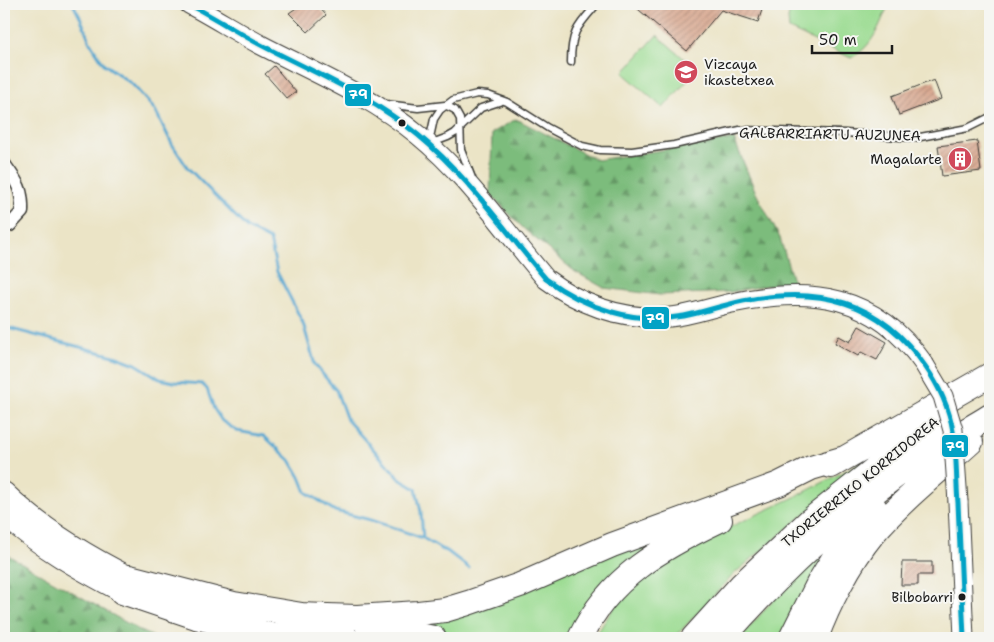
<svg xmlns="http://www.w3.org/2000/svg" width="994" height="642" viewBox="0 0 994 642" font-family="'Shantell Sans',sans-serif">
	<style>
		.grass { fill: #9bdc92; stroke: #5c7c57 }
		.forest { fill: url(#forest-firs); stroke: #4c6c4c }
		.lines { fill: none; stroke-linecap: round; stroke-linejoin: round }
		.stream { stroke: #55a6d0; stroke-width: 3 }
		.building { fill: url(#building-hatch) }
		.lane-casing { stroke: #3b3a36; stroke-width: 9 }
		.street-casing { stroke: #3b3a36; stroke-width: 15 }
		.secondary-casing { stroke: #3b3a36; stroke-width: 21 }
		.primary-casing { stroke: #3b3a36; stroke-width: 22 }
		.highway-casing { stroke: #3b3a36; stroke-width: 26 }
		.lane { stroke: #fff; stroke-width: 6 }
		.street { stroke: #fff; stroke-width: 12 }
		.secondary { stroke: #fff; stroke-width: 19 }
		.primary { stroke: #fff; stroke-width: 20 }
		.highway { stroke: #fff; stroke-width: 24 }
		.secondary-bridge-casing { stroke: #3b3a36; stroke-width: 21; stroke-linecap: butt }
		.secondary-bridge { stroke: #fff; stroke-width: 19 }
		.bus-1-casing { stroke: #f6f6f2; stroke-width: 9 }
		.bus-1 { stroke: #01a2c5; stroke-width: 5 }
		.bus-dot { fill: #1c1c1c; stroke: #f6f6f2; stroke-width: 2 }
		.labels { text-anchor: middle; stroke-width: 4; stroke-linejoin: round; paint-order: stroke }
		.bus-label { font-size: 13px; fill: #1c1c1c; stroke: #f6f6f2; text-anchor: end }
		.poi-label { font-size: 14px; fill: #1c1c1c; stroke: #f6f6f2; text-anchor: start }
		.street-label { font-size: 14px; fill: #1c1c1c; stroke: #f6f6f2 }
		.line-badge { stroke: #f6f6f2; stroke-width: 2 }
		.badge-label { font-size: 14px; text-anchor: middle; font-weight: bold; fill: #fff }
	</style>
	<defs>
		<pattern id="forest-firs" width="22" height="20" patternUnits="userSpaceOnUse" patternTransform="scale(1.25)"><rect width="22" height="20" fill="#7cbc7c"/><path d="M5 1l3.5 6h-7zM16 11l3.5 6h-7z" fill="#659865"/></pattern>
		<pattern id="building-hatch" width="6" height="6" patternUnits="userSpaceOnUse" patternTransform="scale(1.25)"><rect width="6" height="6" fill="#d7a48b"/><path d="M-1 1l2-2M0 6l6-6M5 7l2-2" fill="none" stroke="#ae8571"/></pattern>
	</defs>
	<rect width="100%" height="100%" fill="#f6f6f2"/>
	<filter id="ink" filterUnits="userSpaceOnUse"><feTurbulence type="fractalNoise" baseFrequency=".02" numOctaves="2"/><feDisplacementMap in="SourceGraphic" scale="10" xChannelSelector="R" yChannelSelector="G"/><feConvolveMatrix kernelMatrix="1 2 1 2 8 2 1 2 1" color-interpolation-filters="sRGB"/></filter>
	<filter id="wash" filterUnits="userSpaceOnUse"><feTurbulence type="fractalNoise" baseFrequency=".0096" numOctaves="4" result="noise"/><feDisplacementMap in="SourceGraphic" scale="20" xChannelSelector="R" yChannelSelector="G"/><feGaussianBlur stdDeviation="1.12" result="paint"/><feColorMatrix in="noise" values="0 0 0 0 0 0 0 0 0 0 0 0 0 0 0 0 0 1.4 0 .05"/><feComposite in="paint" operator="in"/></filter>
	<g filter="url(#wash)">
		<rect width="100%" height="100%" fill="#ebe4c6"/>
		<path class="grass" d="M791,4H889C879,25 874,46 851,58L789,29L788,19Z
			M657,35L697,70L663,108L623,73Z
			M872,457L735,573L674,638H594L620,598L641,577L704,539L799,495Z
			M701,522L572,638H463L414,622Z
			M843,532L785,638H740L794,576Z"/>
		<path class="forest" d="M516,119L597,160L734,139L756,193L780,238L793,281L730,292L660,295L604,288L574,271L524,229L490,194L492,133Z
			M4,553L141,631L156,638H4Z"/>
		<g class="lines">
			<path class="stream" d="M73,4L81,19L90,42L104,64L132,84L155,110L172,144L187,167L247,228L270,240L277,272L303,323L315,365L336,390L347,420L401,480L416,489L421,512L423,538
				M4,327L114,356L136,364L160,379L174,382L202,384L207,389L214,409L222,421L237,431L264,436L290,460L300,477L306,492L335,511L371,520L423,538L441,549L447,551L469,568"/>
		</g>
		<g id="blocks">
			<path class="building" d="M302,4H316L326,15L308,32L289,13Z
				M632,4H764L758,22L721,10L687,51Z
				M274,66L296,92L287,99L265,74Z
				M934,80L941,99L899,115L892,96Z
				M977,141L981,171L942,176L938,146Z
				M859,326L887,342L877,360L861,352L858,356L835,343L839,336L850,342Z
				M902,562H932V575H918V585H901Z"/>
		</g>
	</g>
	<g filter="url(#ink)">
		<use href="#blocks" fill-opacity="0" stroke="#3b3a36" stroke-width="1"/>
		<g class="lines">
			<g class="lane-casing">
				<path id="lane" d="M571,62C571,31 578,26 597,4
					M386,104L418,108L445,105L455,110L460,119L461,150L472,178
					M429,142L434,119L440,110L453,100L477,94L488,95L507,102L548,128L582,146L600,150L632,151L674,145L740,130L845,133L915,138L968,128L990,117
					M432,143L448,137L455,133L481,108L502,101"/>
			</g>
			<g class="street-casing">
				<path id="street" d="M4,164C17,182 23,189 22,212L10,225L4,228"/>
			</g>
			<g class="secondary-casing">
				<path id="secondary" d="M189,4C213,17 237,32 261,45C315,73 371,96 418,135C468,176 504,230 546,279C582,306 624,320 670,317C692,315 711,307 732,303C811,286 875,294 924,364
					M958,502L964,638"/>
			</g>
			<g class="primary-casing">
				<path id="primary" d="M4,492C41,528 84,554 130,577
					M4,515C39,547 80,570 122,592"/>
			</g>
			<g class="highway-casing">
				<path id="highway" d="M831,466L990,375
					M130,577L234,604L314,617
					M122,592L196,617L283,638
					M298,615L357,617L418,613L445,610L468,603L520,585L612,545L779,484L811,468L845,458
					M367,625L434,638
					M288,627L347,638
					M580,638C609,577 661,548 720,520
					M693,638L741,585L809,521L945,413
					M723,638C786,567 857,499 938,447C955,436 973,427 990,416
					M791,638L819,582L838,551L875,508
					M816,638C828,605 850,562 873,534C902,500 938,472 971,442"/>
			</g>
			<use href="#lane" class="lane"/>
			<use href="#street" class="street"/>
			<use href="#secondary" class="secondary"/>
			<use href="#primary" class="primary"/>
			<use href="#highway" class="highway"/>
			<g class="secondary-bridge-casing">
				<path id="secondary-bridge" d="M924,364L943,396L953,430L958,502"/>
			</g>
			<use href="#secondary-bridge" class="secondary-bridge"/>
			<g class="bus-1-casing">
				<path id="bus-1" d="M189,4C213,17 237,32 261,45C315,73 371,96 418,135C468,176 504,230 546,279C585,308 635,325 684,316C704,312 723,305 743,301C818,286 880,300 925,366C939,386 949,407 953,431C957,454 956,479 958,503C960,548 962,593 964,638"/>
			</g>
			<use href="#bus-1" class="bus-1"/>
		</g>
	</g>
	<defs>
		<g id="school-disc" transform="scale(1.25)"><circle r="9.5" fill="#d1495b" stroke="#f6f6f2"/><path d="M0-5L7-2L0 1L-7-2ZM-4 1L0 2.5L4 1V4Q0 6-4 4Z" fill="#fff"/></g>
		<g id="building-disc" transform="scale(1.25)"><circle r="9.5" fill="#d1495b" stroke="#f6f6f2"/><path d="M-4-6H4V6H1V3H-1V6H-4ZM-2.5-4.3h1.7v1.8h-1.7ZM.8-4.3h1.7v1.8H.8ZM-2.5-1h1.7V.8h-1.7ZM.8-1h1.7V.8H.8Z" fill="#fff"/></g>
	</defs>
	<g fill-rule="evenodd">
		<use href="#school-disc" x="686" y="72"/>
		<use href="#building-disc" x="960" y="159"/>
	</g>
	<g class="bus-dot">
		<circle cx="402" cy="123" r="4.5"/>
		<circle cx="962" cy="597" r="4.5"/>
	</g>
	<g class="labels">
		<g class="bus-label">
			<text x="953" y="602">Bilbobarri</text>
		</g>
		<g class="poi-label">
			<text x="704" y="69">Vizcaya<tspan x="704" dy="16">ikastetxea</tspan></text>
			<text x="942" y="164" text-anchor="end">Magalarte</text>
		</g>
		<g class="street-label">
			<text transform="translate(830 134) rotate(1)" y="5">GALBARRIARTU AUZUNEA</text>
			<text transform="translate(860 482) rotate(-39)" y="5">TXORIERRIKO KORRIDOREA</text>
		</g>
	</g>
	<g class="line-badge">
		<rect x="344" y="83" width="28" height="24" rx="5" fill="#01a2c5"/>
		<rect x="641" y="306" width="29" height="24" rx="5" fill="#01a2c5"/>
		<rect x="941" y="434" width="28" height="24" rx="5" fill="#01a2c5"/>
	</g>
	<g class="badge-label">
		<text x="358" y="99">79</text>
		<text x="655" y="323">79</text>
		<text x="955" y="451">79</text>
	</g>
	<rect width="994" height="642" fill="none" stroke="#f6f6f2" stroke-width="20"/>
	<path d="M812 45v8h80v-8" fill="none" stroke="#1c1c1c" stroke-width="2.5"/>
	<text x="819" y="45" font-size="15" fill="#1c1c1c" stroke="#f6f6f2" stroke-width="4" paint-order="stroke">50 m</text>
</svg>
